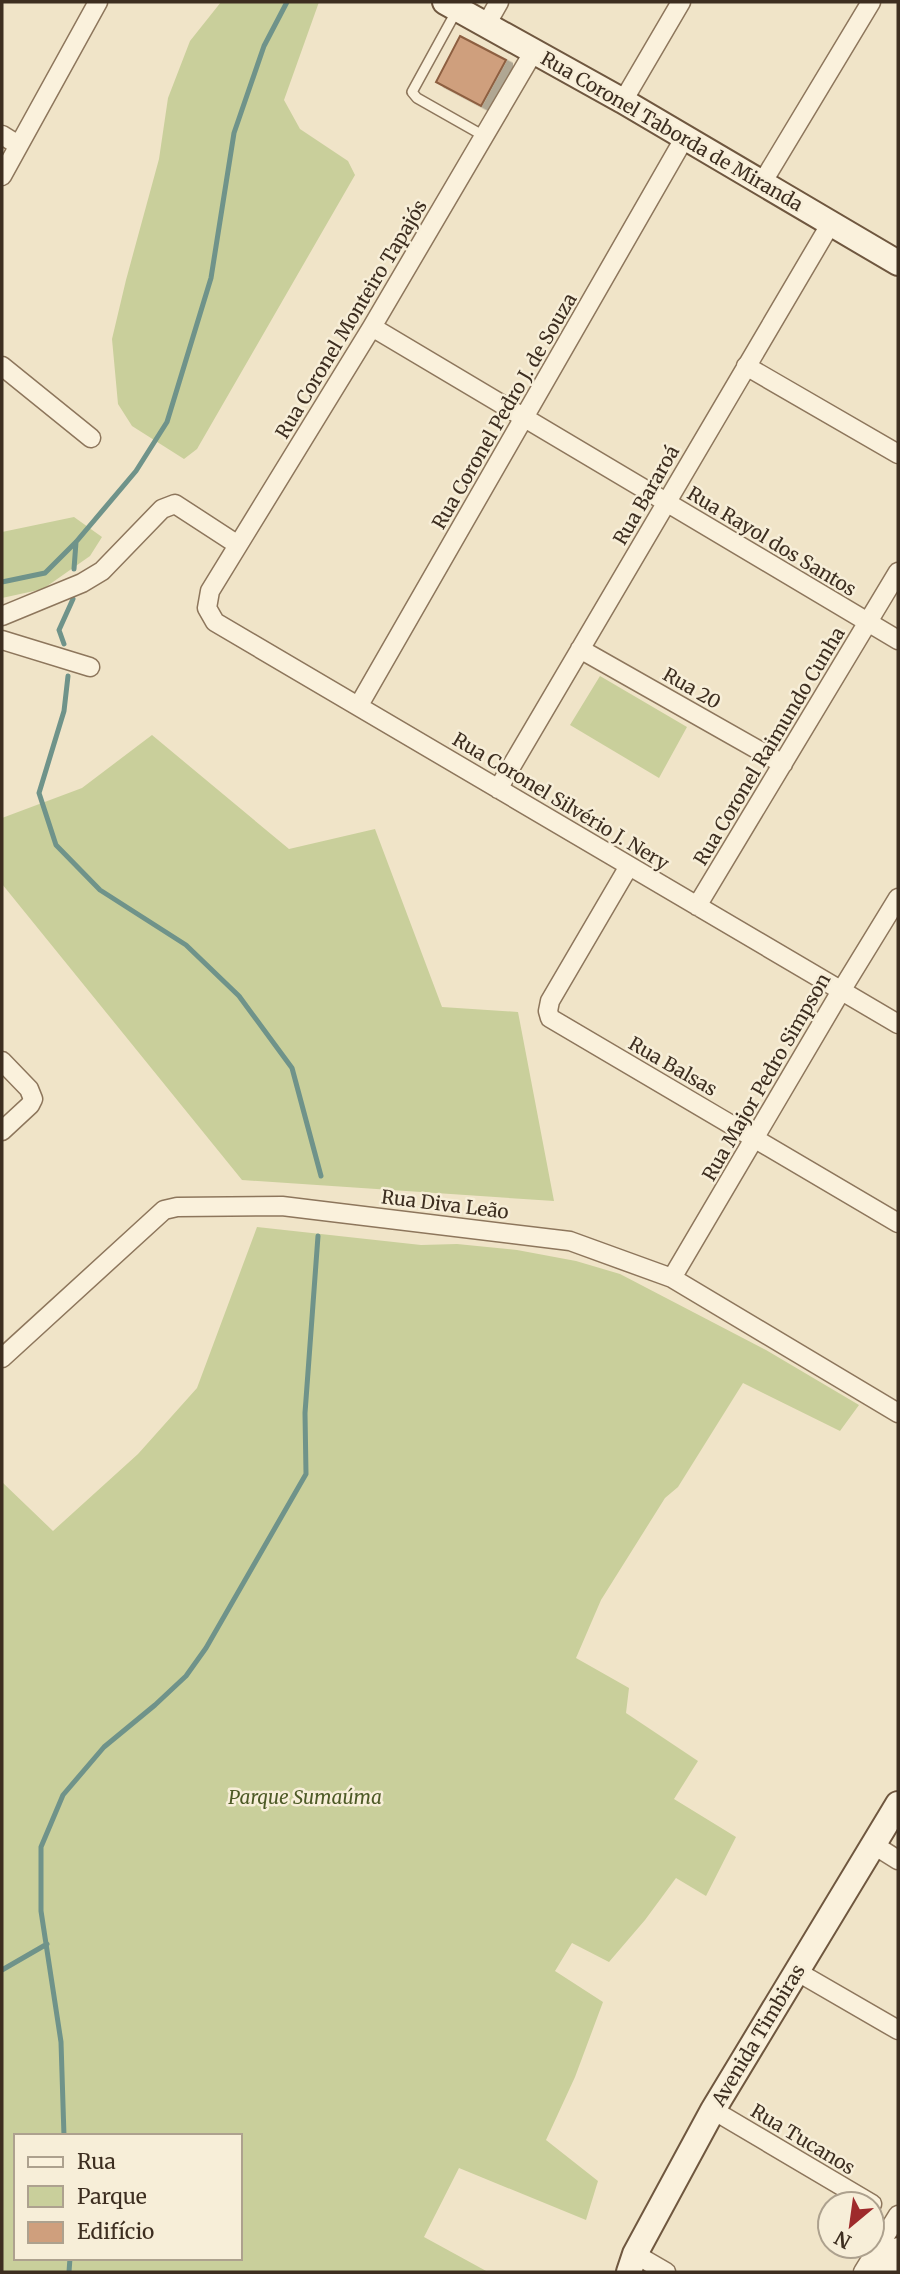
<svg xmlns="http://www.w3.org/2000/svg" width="900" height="2274" viewBox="0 0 900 2274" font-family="Merriweather,serif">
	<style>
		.green { fill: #c9cf9b; fill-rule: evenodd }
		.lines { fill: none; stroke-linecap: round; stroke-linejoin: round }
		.stream { stroke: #6f938a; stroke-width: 5 }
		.building { fill: #cf9f7d; stroke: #8d5f41; stroke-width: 2; filter: url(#shadow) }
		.lane-casing { stroke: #8d765c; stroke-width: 12 }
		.street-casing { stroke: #8d765c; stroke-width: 21 }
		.secondary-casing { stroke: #6f573f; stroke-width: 28 }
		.lane { stroke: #faf1dc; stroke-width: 9 }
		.street { stroke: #faf1dc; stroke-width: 18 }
		.secondary { stroke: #faf1dc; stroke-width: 24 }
		.labels { text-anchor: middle; stroke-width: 5; stroke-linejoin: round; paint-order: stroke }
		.street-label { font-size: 19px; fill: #3d2e20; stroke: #f7eed8 }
		.park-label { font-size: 19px; font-style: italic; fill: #4d5a26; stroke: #f7eed8 }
	</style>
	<defs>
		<filter id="shadow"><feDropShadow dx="8" dy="4.5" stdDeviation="0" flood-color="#0004"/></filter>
	</defs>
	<rect width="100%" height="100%" fill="#f0e4c8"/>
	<path class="green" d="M221,2H319L284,100L300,129L348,161L355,175L197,449L184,459L132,426L118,404L112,339L126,280L159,159L168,98L190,41Z
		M74,517L102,537L90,556L43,589L2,598V532Z
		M600,676L687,727L659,778L570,725Z
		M152,735L289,849L375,829L442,1007L518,1012L554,1201L242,1180L2,884V818L82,788Z
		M257,1227L421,1245L457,1244L517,1250L576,1261L620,1274L766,1350L859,1405L840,1431L743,1383L678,1487L665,1498L601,1600L576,1658L629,1688L626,1713L698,1761L674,1799L736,1837L706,1896L676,1878L645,1920L609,1962L572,1943L555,1971L603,2002L575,2077L546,2140L598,2181L586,2220L459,2168L424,2237L488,2272H2V1482L53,1531L138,1454L197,1388ZM16,2136H240V2258H16Z"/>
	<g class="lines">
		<path class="stream" d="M74,569L76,542
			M2,582L45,573L76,542L136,471L167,422L211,278L234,133L264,46L287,2
			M64,644L59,630L73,599
			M68,676L64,711L39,793L56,845L100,890L186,945L239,996L292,1068L321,1176
			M2,1970L47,1944
			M64,2136L61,2042L41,1911V1847L63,1795L104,1747L155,1705L186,1676L206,1648L306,1474L305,1413L318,1236
			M69,2272L70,2258"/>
	</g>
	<path class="building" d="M460,36L506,60L481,106L436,82Z"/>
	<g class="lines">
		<g class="lane-casing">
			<path id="lane" d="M457,10L412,92L417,98L484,136"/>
		</g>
		<g class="street-casing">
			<path id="street" d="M486,25L499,2
				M534,51L372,327L210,591L207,608L215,622L898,1024
				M623,101L681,2
				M2,135L18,145
				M2,176L98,2
				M762,183L871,2
				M372,327L898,640
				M2,366L91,438
				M746,366L898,454
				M2,616L82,583L102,571L162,509L175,504L238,545
				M2,640L90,667
				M580,649L783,764
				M359,705L685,137
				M498,789L831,223
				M629,866L550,1001L548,1011L550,1018L898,1223
				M697,906L898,572
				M2,1061L29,1089L33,1099L30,1105L2,1131
				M672,1278L841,991L898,898
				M2,1358L164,1210L177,1207L282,1206L570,1241L672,1278L898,1413
				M874,1845L898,1860
				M796,1971L898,2030
				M713,2110L872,2204
				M635,2254L666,2272
				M863,2272L898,2215"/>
		</g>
		<g class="secondary-casing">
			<path id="secondary" d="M445,2L623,101L898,263
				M629,2272L635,2254L713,2110L898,1804
				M885,2272L898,2250"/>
		</g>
		<use href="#lane" class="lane"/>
		<use href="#street" class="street"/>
		<use href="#secondary" class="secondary"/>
	</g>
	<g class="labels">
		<g class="street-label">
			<text transform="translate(672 131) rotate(30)" y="7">Rua Coronel Taborda de Miranda</text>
			<text transform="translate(351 319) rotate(-59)" y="7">Rua Coronel Monteiro Tapajós</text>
			<text transform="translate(504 411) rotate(-60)" y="7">Rua Coronel Pedro J. de Souza</text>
			<text transform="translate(646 495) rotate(-60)" y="7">Rua Bararoá</text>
			<text transform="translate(772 541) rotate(31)" y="7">Rua Rayol dos Santos</text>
			<text transform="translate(692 688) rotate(30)" y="7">Rua 20</text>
			<text transform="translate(769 746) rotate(-59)" y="7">Rua Coronel Raimundo Cunha</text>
			<text transform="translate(561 801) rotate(31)" y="7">Rua Coronel Silvério J. Nery</text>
			<text transform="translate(673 1066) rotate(30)" y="7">Rua Balsas</text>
			<text transform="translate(766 1077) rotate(-60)" y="7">Rua Major Pedro Simpson</text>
			<text transform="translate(445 1204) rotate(7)" y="7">Rua Diva Leão</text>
			<text transform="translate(758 2035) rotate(-59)" y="7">Avenida Timbiras</text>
			<text transform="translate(803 2139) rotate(31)" y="7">Rua Tucanos</text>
		</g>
		<g class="park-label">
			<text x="305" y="1804">Parque Sumaúma</text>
		</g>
	</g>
	<rect width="900" height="2274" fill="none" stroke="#3d2e20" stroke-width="7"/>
	<rect x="14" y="2134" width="228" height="126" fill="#f7eed8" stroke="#ada18e" stroke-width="2"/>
	<rect x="28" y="2157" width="35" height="10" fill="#faf1dc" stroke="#ada18e" stroke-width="2"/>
	<text x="77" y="2169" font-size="21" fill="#3d2e20">Rua</text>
	<rect x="28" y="2186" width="35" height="21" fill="#c9cf9b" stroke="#ada18e" stroke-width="2"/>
	<text x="77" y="2204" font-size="21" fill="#3d2e20">Parque</text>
	<rect x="28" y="2222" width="35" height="21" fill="#cf9f7d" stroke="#ada18e" stroke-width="2"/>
	<text x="77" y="2239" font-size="21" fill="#3d2e20">Edifício</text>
	<g transform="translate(851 2225) rotate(209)"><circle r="33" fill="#f7eed8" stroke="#ada18e" stroke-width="2"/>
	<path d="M0-5L12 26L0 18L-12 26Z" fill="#9e2a2b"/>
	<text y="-10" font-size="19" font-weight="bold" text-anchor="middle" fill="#3d2e20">N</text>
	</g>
</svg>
